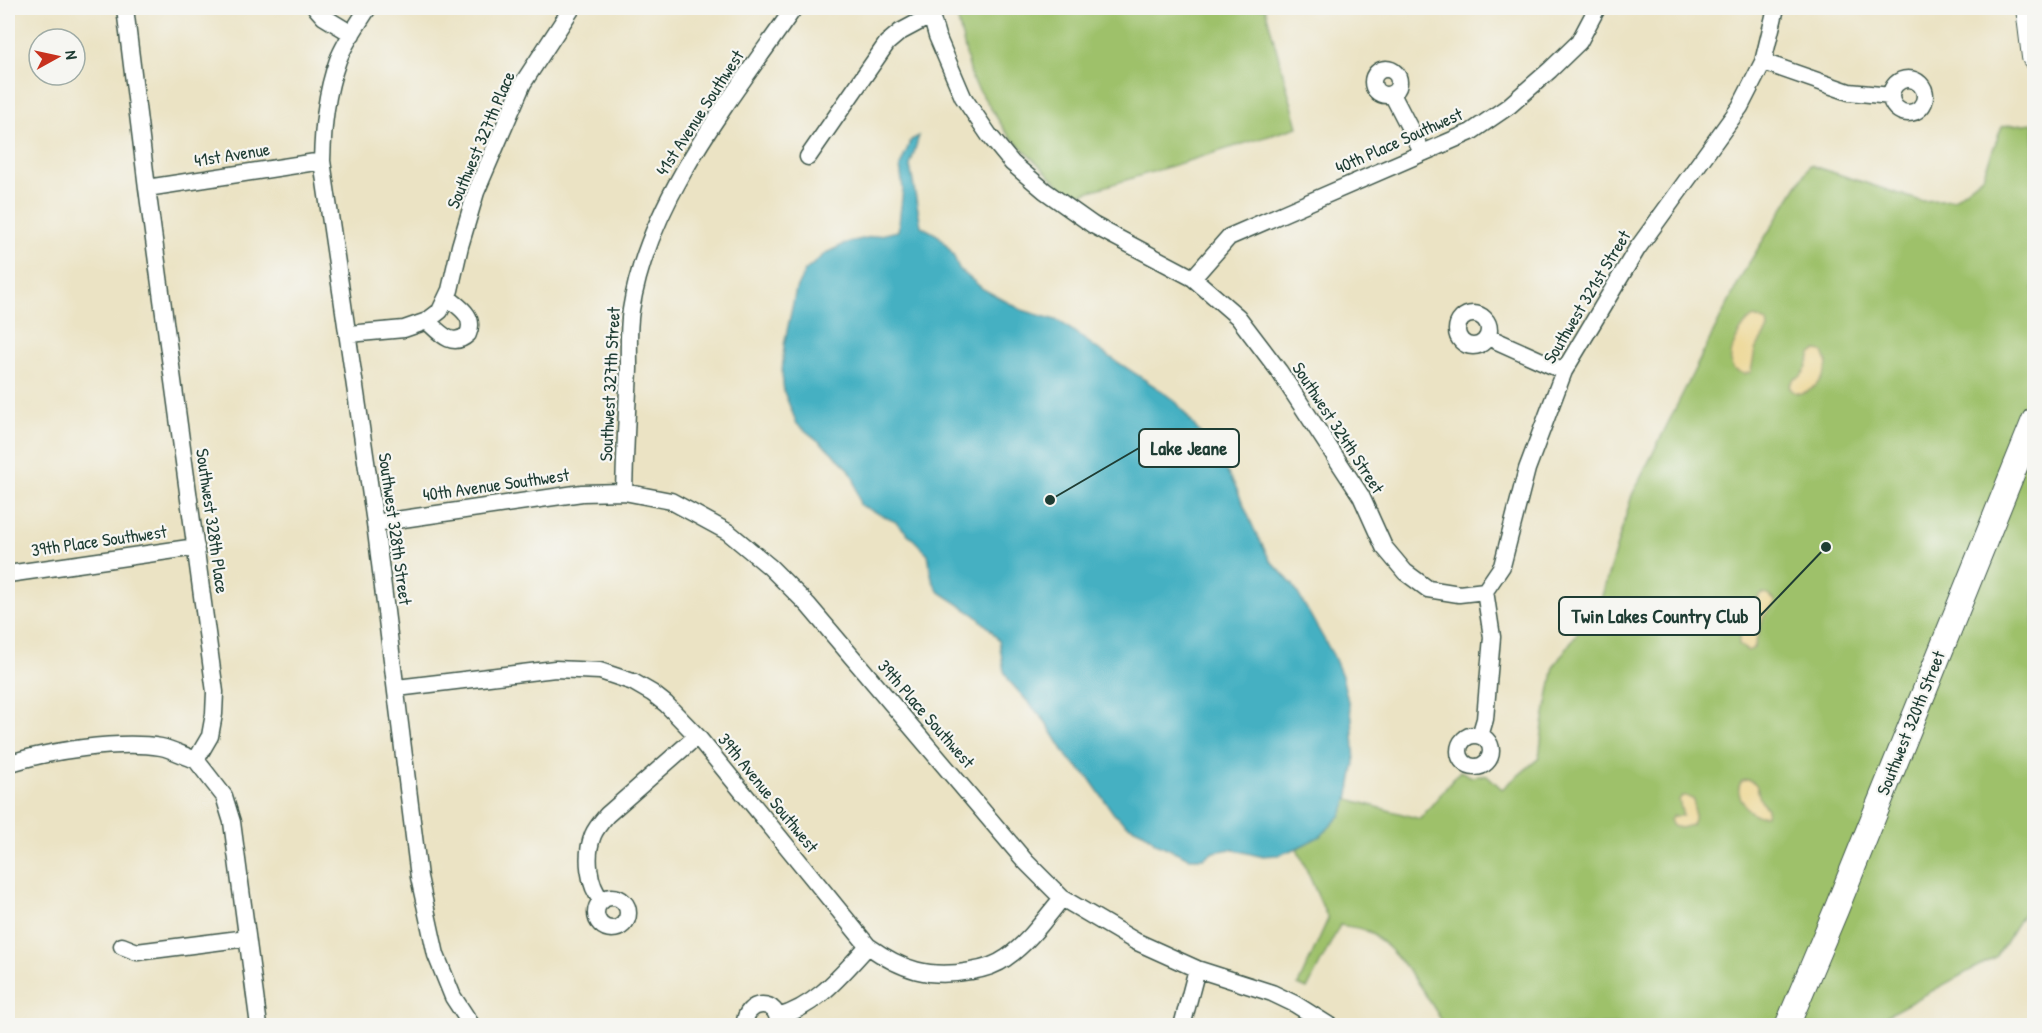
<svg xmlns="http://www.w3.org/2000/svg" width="2042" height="1033" viewBox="0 0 2042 1033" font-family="'Patrick Hand',sans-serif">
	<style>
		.green { fill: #9ec16b; stroke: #5e7f50; stroke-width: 1.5 }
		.sand { fill: #eeda9e; stroke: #868c69; stroke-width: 1.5 }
		.water { fill: #44b0c2; stroke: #32767b; stroke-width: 1.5 }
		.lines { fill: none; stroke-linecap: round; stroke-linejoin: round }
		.street-casing { stroke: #3e564a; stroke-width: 19 }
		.secondary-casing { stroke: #3e564a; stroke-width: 26 }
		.street { stroke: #fff; stroke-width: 16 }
		.secondary { stroke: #fff; stroke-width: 24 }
		.labels { text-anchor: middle; stroke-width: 4.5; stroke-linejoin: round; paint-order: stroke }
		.street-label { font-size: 18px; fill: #1f3d34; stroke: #f6f6f2 }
		.leader { fill: none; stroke: #1f3d34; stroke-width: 2 }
		.callout-dot { fill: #1f3d34; stroke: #f6f6f2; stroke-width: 2 }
		.callout { fill: #f6f6f2; stroke: #1f3d34; stroke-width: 2 }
		.callout-label { font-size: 20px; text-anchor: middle; font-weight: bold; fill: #1f3d34 }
	</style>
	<rect width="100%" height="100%" fill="#f6f6f2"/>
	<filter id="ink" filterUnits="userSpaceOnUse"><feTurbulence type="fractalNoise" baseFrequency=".0167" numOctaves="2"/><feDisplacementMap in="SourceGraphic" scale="12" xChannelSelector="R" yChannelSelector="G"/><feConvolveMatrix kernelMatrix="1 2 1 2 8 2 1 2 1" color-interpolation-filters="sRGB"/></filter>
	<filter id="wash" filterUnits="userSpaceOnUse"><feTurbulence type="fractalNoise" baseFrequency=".008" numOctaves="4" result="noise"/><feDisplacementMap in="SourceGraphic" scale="24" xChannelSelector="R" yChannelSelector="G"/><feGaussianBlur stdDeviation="1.35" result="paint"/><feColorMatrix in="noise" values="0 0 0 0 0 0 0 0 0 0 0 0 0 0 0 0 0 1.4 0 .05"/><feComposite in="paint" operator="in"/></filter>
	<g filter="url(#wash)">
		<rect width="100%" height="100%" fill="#ebe3c4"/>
		<path class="green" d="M955,8H1265L1298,127L1071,197L1006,132L972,79Z
			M2034,123V896L1997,956L1880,1019L1877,1025H1444C1427,995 1397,949 1367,931C1360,927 1348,927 1340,925L1307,989L1298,985L1328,919L1297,848C1322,836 1337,825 1348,799L1420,819L1460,771L1472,777L1487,775L1502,789L1539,758L1543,725L1554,666L1601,599L1632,495L1744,271L1810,165L1921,201L1954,199L1983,176L2002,126Z"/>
		<path class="sand" d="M1754,317L1767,322L1768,329L1755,350L1751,372L1744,374L1733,369C1725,356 1741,323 1754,317Z
			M1816,351L1823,352C1824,355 1826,359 1827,362C1828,377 1806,402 1791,390L1790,385L1794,379L1801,376L1806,369L1811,354Z
			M1762,593L1768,594L1776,602L1764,616L1754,648L1748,651L1739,645C1737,634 1752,599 1762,593Z
			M1748,780C1761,783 1756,792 1761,801C1763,804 1765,806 1767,809L1766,815H1756C1745,810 1733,791 1742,781Z
			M1682,796H1686L1694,800V819L1692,825L1680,828L1673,826L1670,820L1673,816H1683L1679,800Z"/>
		<path class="water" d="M919,136L910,166L921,226L939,236L953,254L959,269L983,289L1022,310L1059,321L1102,352L1159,389L1177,403L1215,453L1235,485L1254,529L1270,560L1293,585L1333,655L1342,676L1352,718L1355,763L1348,799L1341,815L1321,836L1297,848L1279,855L1259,856L1231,849L1214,852L1203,858H1189L1156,843L1145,833L1126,824L1114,814L1089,778L1068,758L1045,721L1010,682L1004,671L999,641L991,630L975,615L938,591L932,579L928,554L896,522L860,505L854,479L849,469L826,447L797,424L784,392L782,374L784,345L796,289L805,271L826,253L849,242L898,231L903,189L900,166L911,140Z"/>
	</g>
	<g filter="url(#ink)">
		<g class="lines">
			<g class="street-casing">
				<path id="street" d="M125,8L147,188L215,692L214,714L210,736L196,760L224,796L232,822L259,1026
					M316,8L324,17L352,34
					M368,8C358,24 345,42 338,60C326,93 323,126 322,161L375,523L419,877L436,955L453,997L472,1026
					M929,8L937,36L963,97L989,135L1012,163L1045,191L1093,225L1193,278L1238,317L1279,371L1361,496L1384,547L1405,572L1428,589L1459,594L1485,591
					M1763,62L1849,92L1891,96
					M1373 82a13 13 0 1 1 26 0a13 13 0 1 1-26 0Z
					M1891 96a17 17 0 1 1 34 0a17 17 0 1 1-34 0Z
					M1392,94L1422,152
					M808,157L887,43L900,32L930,16
					M147,188L322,161
					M1193,278L1229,237L1471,132L1509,106L1550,70L1579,42L1597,8
					M1457 330a16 16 0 1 1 32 0a16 16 0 1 1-32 0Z
					M427,321C439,332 452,349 468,334C476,316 459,307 447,297
					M349,334L404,329L427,321L440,311L450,290L460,246L476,192L523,83L572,8
					M1488,337L1564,371
					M624,492C625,451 627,410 629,369C629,350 628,329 631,310C648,200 732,97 794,8
					M375,523L582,493L624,492L671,501L728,532L770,567L808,605L1026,862L1062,898L1135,941L1197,969L1272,993L1295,1004L1330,1026
					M8,574L196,547
					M397,688L555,669L600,671L633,682L652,693L666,704L697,736L868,946C902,970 929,979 971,971C984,969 995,966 1006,958C1028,943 1045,919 1062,898
					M1459 751a16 16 0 1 1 32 0a16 16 0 1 1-32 0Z
					M1480,736L1485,719L1492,637L1485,591L1502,566L1527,469L1564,371L1637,249L1740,107L1763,62L1776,8
					M8,764C46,751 120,740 161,747C172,749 184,756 196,760
					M596 913a16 16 0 1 1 32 0a16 16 0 1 1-32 0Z
					M602,901C588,885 585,855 593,835C596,828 602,821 607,815L697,736
					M122,946L137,952L247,938
					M778,1017C817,1006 841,975 868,946
					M745,1026C743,999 781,997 778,1026
					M1182,1026L1197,969"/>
			</g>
			<g class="secondary-casing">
				<path id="secondary" d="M2028,8L2034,57
					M1787,1026L1836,910L2034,420"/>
			</g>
			<use href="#street" class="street"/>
			<use href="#secondary" class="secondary"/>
		</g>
	</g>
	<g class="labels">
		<g class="street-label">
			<text transform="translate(700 113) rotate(-57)" y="6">41st Avenue Southwest</text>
			<text transform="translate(481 140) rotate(-67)" y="6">Southwest 327th Place</text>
			<text transform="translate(1399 141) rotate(-24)" y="6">40th Place Southwest</text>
			<text transform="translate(232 155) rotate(-9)" y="6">41st Avenue</text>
			<text transform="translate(1587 297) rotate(-59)" y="6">Southwest 321st Street</text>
			<text transform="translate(610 384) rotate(-87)" y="6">Southwest 327th Street</text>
			<text transform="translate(1338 428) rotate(57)" y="6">Southwest 324th Street</text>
			<text transform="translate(496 485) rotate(-8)" y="6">40th Avenue Southwest</text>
			<text transform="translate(212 521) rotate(82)" y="6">Southwest 328th Place</text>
			<text transform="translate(395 529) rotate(82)" y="6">Southwest 328th Street</text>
			<text transform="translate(99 541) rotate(-8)" y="6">39th Place Southwest</text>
			<text transform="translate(926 714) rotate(49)" y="6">39th Place Southwest</text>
			<text transform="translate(1911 723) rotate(-68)" y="6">Southwest 320th Street</text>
			<text transform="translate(768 793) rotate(51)" y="6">39th Avenue Southwest</text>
		</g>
	</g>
	<path class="leader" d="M1050 500L1139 448M1826 547L1760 616"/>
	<g class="callout-dot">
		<circle cx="1050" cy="500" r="6"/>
		<circle cx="1826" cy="547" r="6"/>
	</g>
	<g class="callout">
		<rect x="1139" y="429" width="100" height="38" rx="6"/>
		<rect x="1559" y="597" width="201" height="38" rx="6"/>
	</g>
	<g class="callout-label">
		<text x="1189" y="455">Lake Jeane</text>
		<text x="1660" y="623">Twin Lakes Country Club</text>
	</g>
	<rect width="2042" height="1033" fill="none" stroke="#f6f6f2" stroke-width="30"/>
	<g transform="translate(57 57) rotate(82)"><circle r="28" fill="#f6f6f2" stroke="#a0aca6" stroke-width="1.5"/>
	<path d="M0-4.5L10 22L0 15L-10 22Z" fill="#c8321e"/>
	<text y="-9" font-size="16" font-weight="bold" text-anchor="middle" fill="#1f3d34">N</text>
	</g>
</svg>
